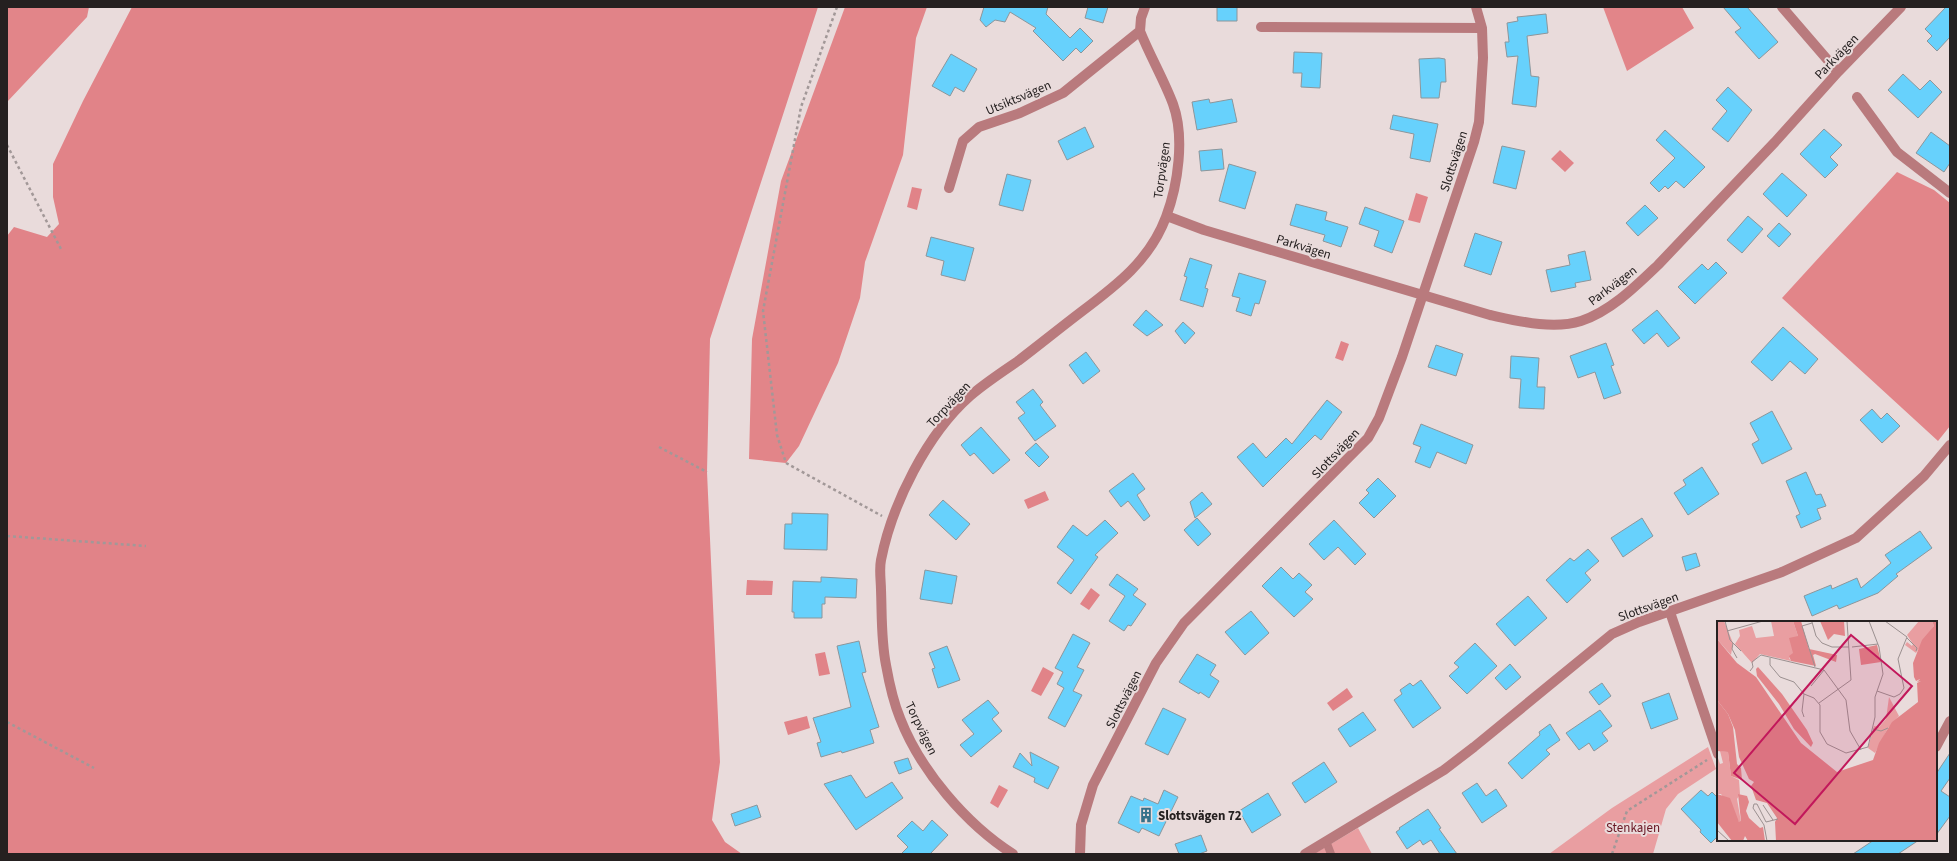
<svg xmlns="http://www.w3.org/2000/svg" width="1957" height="861" viewBox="0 0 1957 861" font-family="'Source Sans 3',sans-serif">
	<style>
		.green { fill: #e99ea1 }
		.forest { fill: #e28589 }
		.water { fill: #e18388 }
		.building { fill: #67d1fc; stroke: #8c969b }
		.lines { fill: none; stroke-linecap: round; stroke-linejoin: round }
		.path { stroke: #a29898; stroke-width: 2.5; stroke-dasharray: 3 3; stroke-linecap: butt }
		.service { stroke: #b97a7d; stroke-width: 8 }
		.minor { stroke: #b97a7d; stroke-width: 10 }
		.labels { text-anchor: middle; stroke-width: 4; stroke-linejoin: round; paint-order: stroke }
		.street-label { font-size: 13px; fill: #252020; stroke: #e9dbdb }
		.poi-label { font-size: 13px; font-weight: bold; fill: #252020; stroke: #e9dbdb; text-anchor: start }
		.park-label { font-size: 13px; fill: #681422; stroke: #e9dbdb }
		.inset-road { fill: none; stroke: #9b9090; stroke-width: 1 }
		.view { fill: #c2185b; fill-opacity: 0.15; stroke: #c2185b; stroke-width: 2 }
		.inset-edge { fill: none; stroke: #252020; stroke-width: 2 }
	</style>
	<rect width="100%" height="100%" fill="#e9dbdb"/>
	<path class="green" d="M1708,747L1716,769L1678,794L1666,809L1653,854H1549L1612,808Z
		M1358,828L1372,854H1314Z"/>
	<path class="forest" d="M7,7H89L87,17L7,102Z
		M845,7H927L916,38L903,155L865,262L860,298L838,363L799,446L786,463L749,459L752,339L781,181Z
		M1603,7H1682L1694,28L1627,71Z
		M1897,172L1934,190L1950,203V426L1938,441L1782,298Z"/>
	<path class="water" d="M132,7H818L710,339L707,472L720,762L712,820L725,842L742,854H7V236L14,227L47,237L59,224L53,197V164L83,101Z
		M1560,150L1574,163L1565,172L1551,159Z
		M912,187L922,189L917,210L907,207Z
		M1416,193L1428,197L1420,223L1408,220Z
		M1341,341L1349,344L1343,361L1335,358Z
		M1045,491L1049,500L1028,509L1024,500Z
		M747,580L773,581L772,595H746Z
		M1091,588L1100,595L1089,610L1080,604Z
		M825,652L830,674L819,676L815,654Z
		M1043,667L1054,673L1041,696L1031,691Z
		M1347,688L1353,697L1333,711L1327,703Z
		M807,716L810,728L788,735L784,722Z
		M999,785L1008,790L998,808L990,803Z"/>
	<path class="building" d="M984,7H1048L1046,14L1070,38L1080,28L1093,41L1081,53L1076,48L1063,61L1033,31L1036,28L1010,12L1005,22L995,20L986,27L980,20Z
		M1088,7H1108L1103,23L1085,18Z
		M1217,7H1237V21H1217Z
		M1723,7H1747L1778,42L1759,59L1735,32L1741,28Z
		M1946,7H1950V37L1937,51L1927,41L1932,36L1925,29Z
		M1546,14L1548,33L1527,36L1531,76L1539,77L1536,107L1512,104L1518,56L1507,57L1505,42H1509L1507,23L1518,21L1517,17Z
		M1294,52L1322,53L1320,88L1301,87L1302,73H1293Z
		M951,54L977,69L964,92L955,87L950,96L932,86Z
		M1439,58L1445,59L1446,82H1441L1439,98H1421L1419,59Z
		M1903,74L1920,90L1930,80L1942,92L1918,118L1888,90Z
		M1728,87L1752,110L1728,142L1712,129L1727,111L1716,100Z
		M1209,99L1210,103L1232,99L1237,122L1197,130L1192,102Z
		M1393,115L1438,124L1430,162L1410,158L1414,134L1390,129Z
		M1085,127L1094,147L1067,160L1058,141Z
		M1824,129L1842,145L1830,157L1838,165L1825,178L1800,154Z
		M1665,130L1705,167L1684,188L1676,181L1668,189L1665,186L1659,192L1650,183L1675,158L1656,140Z
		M1931,132L1950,146V163L1944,172L1916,153Z
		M1502,146L1525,151L1516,189L1493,183Z
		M1222,149L1224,169L1201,171L1199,151Z
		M1229,164L1256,172L1245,209L1219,201Z
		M1782,173L1807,195L1787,217L1763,194Z
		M1007,174L1031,180L1023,211L999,205Z
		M1296,204L1327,212L1325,220L1348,227L1341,247L1323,241L1325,235L1290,225Z
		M1645,205L1658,218L1638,236L1626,223Z
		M1365,207L1404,221L1392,253L1374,246L1379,231L1359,224Z
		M1748,216L1763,229L1742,253L1727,240Z
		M1779,223L1791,234L1779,247L1767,236Z
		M1475,233L1502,242L1491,275L1464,266Z
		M931,237L974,248L965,281L941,275L944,261L926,256Z
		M1585,251L1591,280L1575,283L1576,287L1551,292L1546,270L1570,265L1568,255Z
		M1190,258L1212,265L1205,288L1208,289L1203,307L1180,300L1187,277L1184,276Z
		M1716,262L1727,273L1695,304L1678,287L1702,264L1708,270Z
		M1239,273L1266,281L1259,304L1255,303L1251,316L1236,311L1240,298L1232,296Z
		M1146,310L1163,325L1147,336L1133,325Z
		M1657,310L1680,338L1668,347L1657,333L1644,344L1632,330Z
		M1183,322L1195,333L1185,344L1175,331Z
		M1783,327L1818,359L1805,374L1790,361L1772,381L1751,362Z
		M1606,343L1614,365L1611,366L1621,393L1604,399L1595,372L1578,378L1570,356Z
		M1436,345L1463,354L1456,376L1428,367Z
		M1086,352L1100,371L1083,384L1069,365Z
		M1511,356L1539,358L1537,387H1545L1544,409L1519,408L1521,379L1510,378Z
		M1033,389L1043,402L1040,405L1056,426L1035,441L1018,418L1025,413L1016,402Z
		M1327,400L1342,412L1321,440L1315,435L1263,487L1237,457L1253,443L1266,458L1286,438L1292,444Z
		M1872,409L1881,419L1887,413L1900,426L1882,443L1860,420Z
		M1772,411L1792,449L1762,464L1752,444L1759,440L1750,423Z
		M1421,424L1473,445L1466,464L1437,452L1430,468L1415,462L1421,447L1413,444Z
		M981,427L1010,460L993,474L974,453L970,456L961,445Z
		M1036,443L1049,457L1039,467L1025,453Z
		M1702,467L1719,494L1688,515L1674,493L1686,485L1683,480Z
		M1806,472L1816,495L1821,494L1826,506L1817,509L1821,519L1801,528L1796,516L1800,514L1786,481Z
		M1133,473L1145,489L1137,495L1150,516L1144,521L1128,501L1121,507L1109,491Z
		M1378,478L1396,496L1374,518L1359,503L1369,493L1366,490Z
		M1202,492L1212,504L1195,518L1190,502Z
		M943,500L970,524L956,540L929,515Z
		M792,513L828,514L827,550L784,549L785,524H792Z
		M1197,518L1211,534L1198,546L1184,530Z
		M1642,518L1653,536L1623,557L1611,538Z
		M1105,520L1118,533L1095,555L1098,557L1071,594L1057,583L1074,560L1057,547L1073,525L1087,536Z
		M1334,520L1366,554L1355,565L1338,547L1324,560L1309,544Z
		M1920,531L1932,548L1896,574L1898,576L1878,593L1839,609L1837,605L1812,616L1804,596L1831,585L1832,589L1857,578L1861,588L1891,563L1885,555Z
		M1588,549L1599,561L1585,573L1591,580L1567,603L1546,580L1570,558L1574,561Z
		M1696,553L1700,566L1686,571L1682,557Z
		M1281,567L1293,579L1299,573L1312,585L1305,592L1313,599L1294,617L1262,586Z
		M925,570L957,576L952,604L920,599Z
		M1117,574L1138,589L1133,595L1146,604L1131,626L1128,625L1124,631L1109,621L1125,596L1109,585Z
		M821,577L857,579L856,598L825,597V604H822V618H794V612H792L793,581L821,582Z
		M1528,596L1547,618L1515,646L1496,624Z
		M1251,611L1269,633L1245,655L1225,632Z
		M1073,634L1090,643L1077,667L1084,670L1073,691L1082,695L1065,727L1048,718L1064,688L1057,684L1063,672L1055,668Z
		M859,641L866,672L862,673L879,727L870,730L874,743L842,753L841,751L821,757L817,743L821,742L813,718L851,707L837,646Z
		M1475,643L1497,666L1467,694L1449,676L1459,667L1454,663Z
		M947,646L960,680L938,688L932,669L935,668L929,653Z
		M1197,654L1216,665L1210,675L1219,681L1209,698L1200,692L1199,694L1179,682Z
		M1510,664L1521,677L1506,690L1495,678Z
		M1421,680L1441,708L1413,728L1394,700L1402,694L1400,690L1410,683L1413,686Z
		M1602,683L1611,696L1599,705L1589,692Z
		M1669,693L1678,719L1651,729L1642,703Z
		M988,700L999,713L992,719L1002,731L971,757L960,745L974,734L962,720Z
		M1163,708L1186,719L1168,755L1145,744Z
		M1600,710L1612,726L1602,733L1608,741L1594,751L1589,743L1579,750L1566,733Z
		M1363,712L1376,730L1350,747L1338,729Z
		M1550,724L1560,740L1546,750L1550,754L1522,779L1508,763L1540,735L1539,732Z
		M1030,752L1059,767L1048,789L1034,782L1035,778L1013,767L1020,753L1032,766Z
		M1950,753V778L1941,791L1950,797V816L1936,835V774Z
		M908,758L912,769L899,774L894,762Z
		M1324,762L1337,782L1305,803L1292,783Z
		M851,775L866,798L892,782L903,798L856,830L824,784Z
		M1477,783L1486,796L1496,789L1507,806L1482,823L1462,793Z
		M1164,790L1178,797L1159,836L1142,828L1139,833L1118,823L1131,796L1143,801L1144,798L1158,804Z
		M1701,790L1708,796L1712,792L1718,798V836L1711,843L1700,832L1701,830L1681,809Z
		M1268,793L1281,815L1252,833L1239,811Z
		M757,805L761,817L735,826L731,814Z
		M1428,809L1441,828L1439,829L1457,854H1440L1431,840L1423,845L1420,840L1407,849L1396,832L1400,829L1399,828Z
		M932,820L948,835L930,854H901L908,847L897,836L912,821L923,831Z
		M1201,835L1207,851L1199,854H1179L1175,844Z
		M1874,840H1919L1898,854H1853Z"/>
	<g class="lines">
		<path class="path" d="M837,7L801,107L763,311L777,435L786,463L882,516
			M7,145L62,251
			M659,447L707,472
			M7,536L146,546
			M7,722L94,768
			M1612,854L1627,811L1707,760"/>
		<path class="service" d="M1326,841L1331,854"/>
		<path class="minor" d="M1782,7L1838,72
			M1261,27L1482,28
			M1857,97L1897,152L1950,193
			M949,188L963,141L979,127L1020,113L1063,93L1140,31L1141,18L1145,7
			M1167,216L1204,230L1490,315C1518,321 1553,330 1581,321C1611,311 1636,286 1658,265L1775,142L1838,72L1901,7
			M1670,612L1718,754
			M1936,747L1950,721
			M1013,854C966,824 920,770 900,718C893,701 889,682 886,665C881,640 882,615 881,590C881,581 879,570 881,560C892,504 927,434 970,396C985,383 1002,372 1018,361C1039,345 1060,328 1081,312C1117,285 1150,260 1166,217C1178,185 1185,137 1173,104C1164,80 1150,56 1140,31
			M1080,854L1081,825L1093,785L1156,663L1184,623L1368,438L1379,418L1402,357L1474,142L1479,122L1483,58L1482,28L1476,7
			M1305,854L1444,770L1474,747L1612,634L1639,622L1782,572L1856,538L1924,476L1950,445"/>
	</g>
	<defs>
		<g id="building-bare" transform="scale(1.2)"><path d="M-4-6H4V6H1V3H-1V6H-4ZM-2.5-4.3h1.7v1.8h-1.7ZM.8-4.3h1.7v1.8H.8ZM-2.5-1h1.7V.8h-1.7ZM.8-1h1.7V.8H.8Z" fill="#357089" stroke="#e9dbdb" stroke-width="2.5" paint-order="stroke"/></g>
	</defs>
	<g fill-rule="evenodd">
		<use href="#building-bare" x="1146" y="815"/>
	</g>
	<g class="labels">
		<g class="street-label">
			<text transform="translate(1836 56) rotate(-46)" y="5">Parkvägen</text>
			<text transform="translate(1018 97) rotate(-23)" y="5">Utsiktsvägen</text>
			<text transform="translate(1453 161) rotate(-72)" y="5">Slottsvägen</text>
			<text transform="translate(1161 170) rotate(-82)" y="5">Torpvägen</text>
			<text transform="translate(1304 246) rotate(17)" y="5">Parkvägen</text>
			<text transform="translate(1612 285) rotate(-37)" y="5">Parkvägen</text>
			<text transform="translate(948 404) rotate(-47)" y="5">Torpvägen</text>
			<text transform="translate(1335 453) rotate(-47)" y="5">Slottsvägen</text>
			<text transform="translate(1648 606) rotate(-20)" y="5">Slottsvägen</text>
			<text transform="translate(1123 699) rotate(-63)" y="5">Slottsvägen</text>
			<text transform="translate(922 728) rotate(64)" y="5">Torpvägen</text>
		</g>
		<g class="poi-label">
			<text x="1158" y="820">Slottsvägen 72</text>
		</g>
		<g class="park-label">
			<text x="1633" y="832">Stenkajen</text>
		</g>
	</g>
	<g transform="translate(1717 621)">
		<rect width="220" height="220" fill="#e9dbdb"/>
		<path d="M0,0H7L16,22L14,34L0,18ZM54,0H76L81,15L76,33L72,37L74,40L43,33L35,42L18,23L23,15L22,9L35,5L39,17L57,15ZM202,0H215L217,5L199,32L188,24L190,21L195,25L196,23L190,14ZM172,76L182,95L171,107L158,132L151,127L157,105L162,106L169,98ZM3,130L11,131L14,155L22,159L23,173L20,178L24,201H22L4,173H0V134L3,143L6,142Z" fill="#e99ea1"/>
		<path d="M76,0H84L92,28L120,34L119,41L98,33L96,34L99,45L74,40L72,35L76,32L72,17L81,15ZM103,0H127L128,15L117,13L111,19ZM160,24L164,41L144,44L142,28ZM41,46L65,73L90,109L96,122L94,126L77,108L62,83L40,55L39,48ZM0,79L11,93L16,106L20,143L24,147L25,159L14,155L11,131L0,130ZM0,173L13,177L22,201L24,200L21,173L30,175L32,181L29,190L32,197L43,207L46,206L48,220H31L28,215L26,220H15L0,201Z" fill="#e28589"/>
		<path d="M215,0H220V220H59L58,201L60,197L50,182L39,179L34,165L37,161L32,158L22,136L18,109L11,93L0,79V18L20,42L39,56L84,122L120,151L156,139L162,122L175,101L201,81L200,62L204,60L200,61L203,58L199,60L197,56L196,42L205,19L217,5Z" fill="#e18388"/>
		<path class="inset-road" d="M8,0L13,19L24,30M95,1L99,15L105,22L115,26H132M95,2L85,5L98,46M10,10L46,0M190,17L200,27L199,30M16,22L15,28L20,37M135,26L161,23M53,37V44L63,56L77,61L87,73L85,90L87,96M33,50L36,46L35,41L44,34L107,49L129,79L133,110L144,129M94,65L107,49M160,70L177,76L183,73L187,67L181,38L190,16L168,0M87,73L97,77L103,84V111L110,123L129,132L151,126L158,96V76L166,53L162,26L152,0M102,82L134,59L130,0M156,108L164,110L171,107M46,184L56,199M49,201L40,183H37L36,187L47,204L50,220M49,201L61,198M0,209L12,220"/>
		<path class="view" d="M134,14L195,65L78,203L17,152Z"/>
		<rect width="220" height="220" class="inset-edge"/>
	</g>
	<rect width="1957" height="861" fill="none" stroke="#252020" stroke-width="16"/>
</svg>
